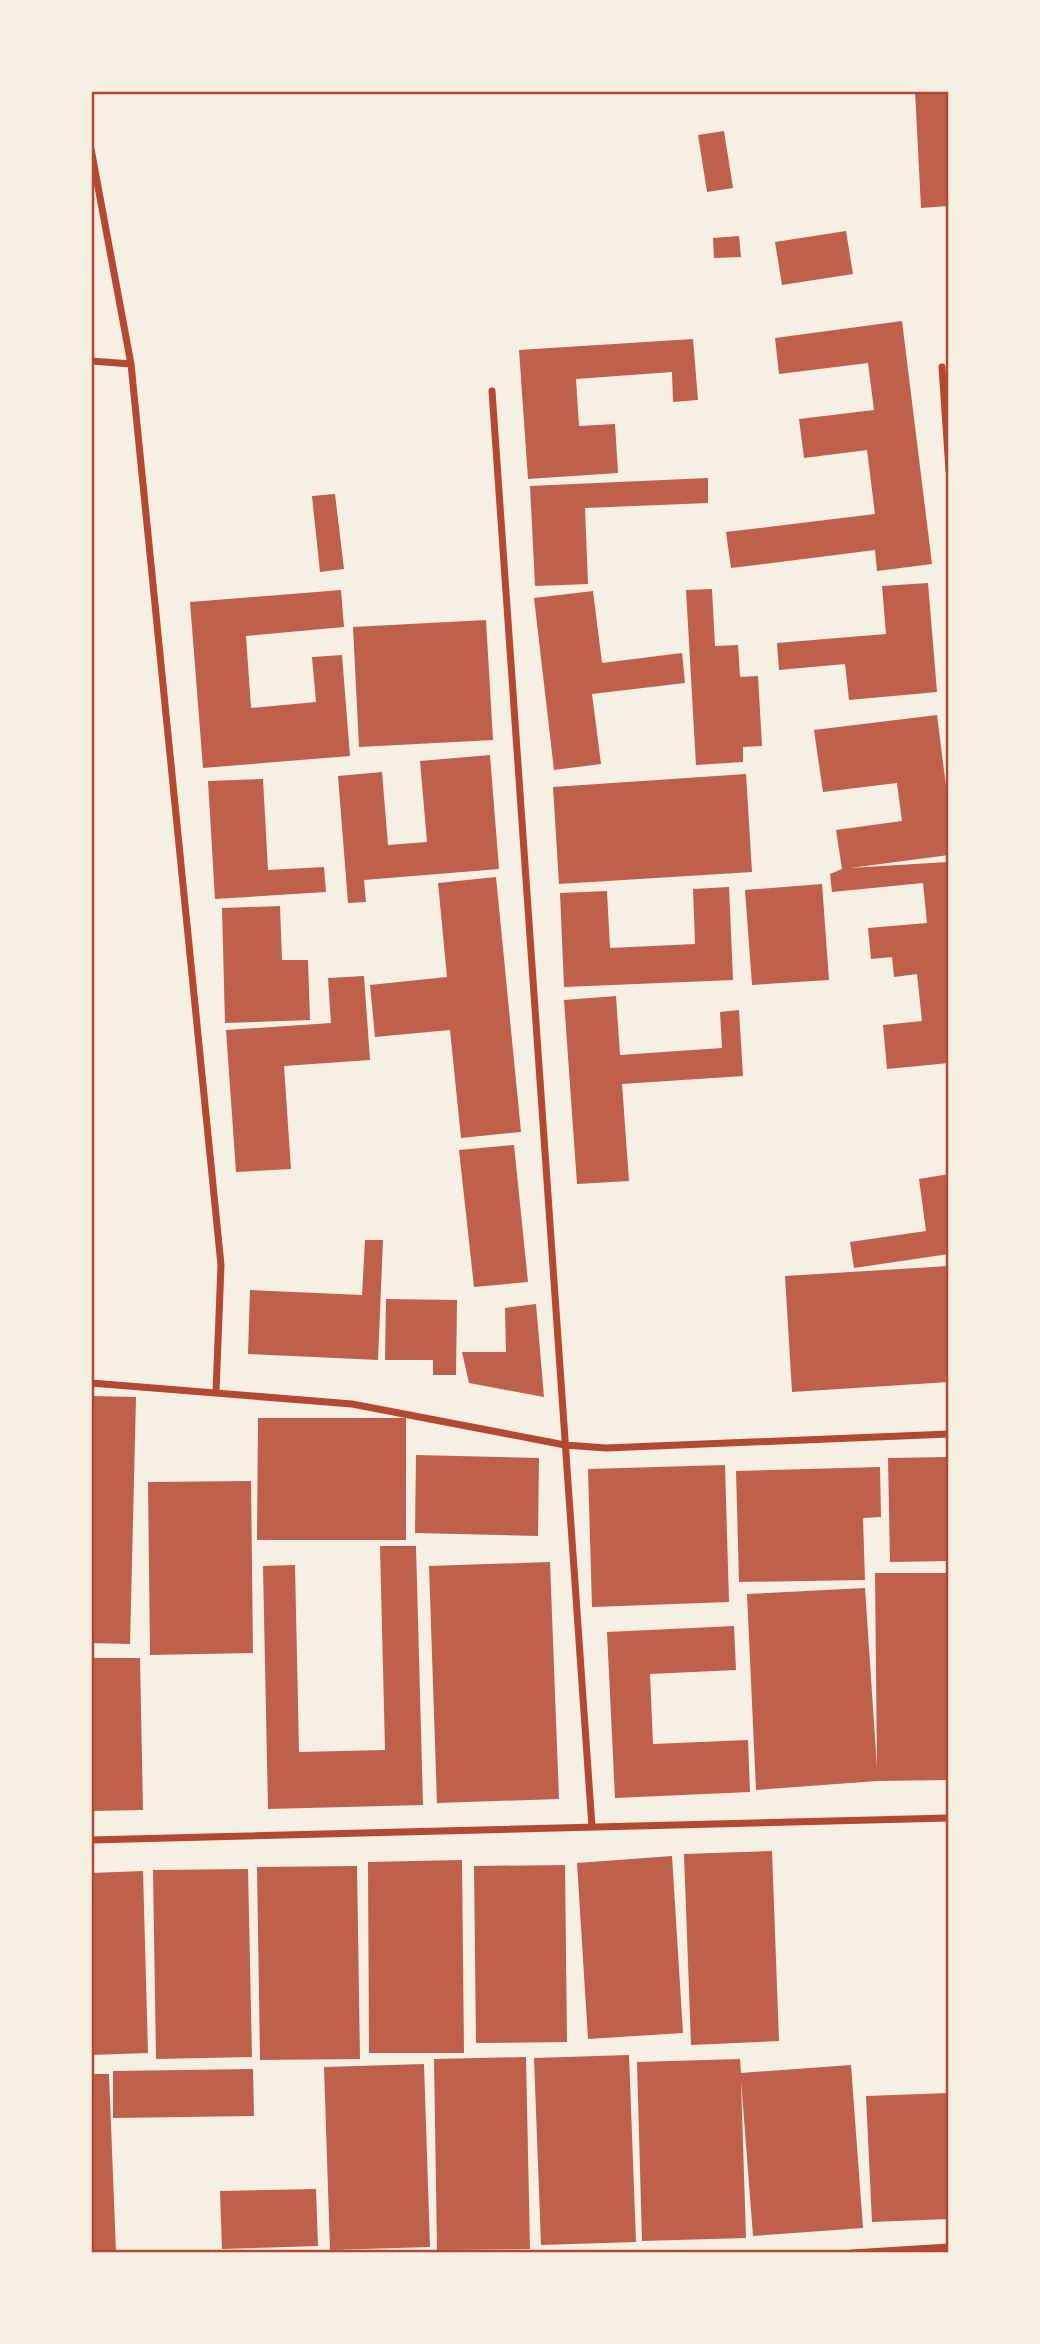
<svg xmlns="http://www.w3.org/2000/svg" width="1040" height="2344" viewBox="0 0 1040 2344" font-family="'Asap Condensed',sans-serif">
	<style>
		.building { fill: #bf614a }
		.lines { fill: none; stroke-linecap: round; stroke-linejoin: round }
		.minor { stroke: #b5482f; stroke-width: 7 }
		.neatline { fill: none; stroke: #b5482f; stroke-width: 2.5 }
	</style>
	<rect width="100%" height="100%" fill="#f6efe4"/>
	<path class="building" d="M915,91H949V206L921,208Z
		M724,131L733,188L707,192L698,135Z
		M846,231L853,274L782,285L775,242Z
		M739,236L741,257L714,258L713,238Z
		M902,321L932,564L877,571L875,550L731,568L726,532L875,514L867,450L804,458L799,419L874,410L868,363L779,374L775,338Z
		M693,339L698,400L673,402L672,372L576,379L579,426L615,424L618,473L528,479L519,350Z
		M708,478V503L585,508L588,584L535,586L530,486Z
		M335,494L344,569L320,572L312,496Z
		M928,583L937,692L849,700L845,664L779,670L777,643L886,634L882,586Z
		M712,589L715,646L738,645L740,677L758,676L762,746L743,747V762L696,765L686,590Z
		M341,590L344,627L246,636L251,708L316,702L312,657L342,655L350,756L203,768L190,602Z
		M593,591L602,663L682,653L685,683L592,694L601,764L554,770L534,598Z
		M486,620L493,740L359,747L353,627Z
		M937,715L949,810V855L850,868L947,862L949,1063L887,1069L883,1025L922,1021L917,974L894,977L892,957L871,959L868,928L927,923L923,883L832,892L830,874L842,869L836,830L902,821L897,783L823,792L814,730Z
		M490,755L499,869L364,880L366,902L348,903L338,776L382,772L388,845L427,842L420,761Z
		M746,774L752,872L559,884L553,787Z
		M263,779L268,870L324,867L326,892L215,899L208,781Z
		M496,877L521,1132L461,1138L450,1030L375,1037L370,985L447,977L438,883Z
		M822,884L829,980L752,985L745,890Z
		M729,887L733,980L564,987L560,893L607,891L610,948L695,944L693,889Z
		M280,906L282,960H308L310,1020L225,1023L222,908Z
		M364,976L370,1060L284,1066L291,1169L236,1172L226,1030L331,1023L328,978Z
		M616,996L620,1055L722,1048L720,1012L739,1010L743,1076L622,1084L629,1181L577,1184L564,1000Z
		M514,1145L528,1282L474,1287L459,1150Z
		M949,1174V1254L854,1268L850,1242L926,1231L919,1179Z
		M365,1240H383L378,1360L248,1354L250,1290L362,1295Z
		M949,1266V1382L792,1392L785,1276Z
		M386,1299L457,1300L456,1375H433V1360H385Z
		M536,1304L544,1397L469,1383L462,1352H506L505,1308Z
		M91,1396L136,1397L130,1644L91,1643Z
		M258,1418H406V1540H257Z
		M416,1455L539,1458L538,1536L415,1533Z
		M949,1457V1561L890,1562L888,1458Z
		M725,1465L729,1602L592,1607L588,1469Z
		M880,1467L881,1517L863,1518L865,1580L739,1582L736,1471Z
		M251,1481L253,1653L150,1655L148,1482Z
		M380,1546H416L423,1805L268,1809L263,1566L295,1565L299,1752L385,1750Z
		M550,1562L559,1799L437,1803L429,1566Z
		M875,1573H949V1780L877,1781L756,1790L747,1594L865,1588L877,1768Z
		M734,1626L736,1670L650,1674L653,1744L748,1740L750,1792L615,1798L607,1632Z
		M91,1658H140L143,1810L91,1811Z
		M772,1851L779,2041L691,2045L684,1854Z
		M672,1856L683,2033L588,2039L577,1863Z
		M462,1860L464,2053H369L368,1862Z
		M565,1865L567,2042L476,2043L474,1866Z
		M357,1866L360,2059L260,2060L257,1867Z
		M248,1869L252,2057L156,2059L153,1870Z
		M143,1871L148,2053L91,2055V1873Z
		M629,2055L636,2242L541,2245L534,2058Z
		M526,2057L530,2249L437,2250L434,2059Z
		M740,2059L741,2073L851,2065L863,2228L753,2236L741,2080L746,2238L642,2241L637,2062Z
		M424,2064L430,2247L330,2250L324,2067Z
		M253,2069L254,2116L113,2118V2071Z
		M91,2074H109L116,2252H91Z
		M949,2093V2219L872,2222L866,2096Z
		M316,2189L318,2246L222,2249L220,2191Z"/>
	<g class="lines">
		<path class="minor" d="M91,149L131,364L221,1265L216,1392
			M91,361L131,364
			M942,367L949,470
			M492,391L592,1827
			M91,1383L352,1404L565,1445L606,1448L949,1434
			M91,1840L949,1818
			M852,2253L949,2247"/>
	</g>
	<rect width="1040" height="2344" fill="none" stroke="#f6efe4" stroke-width="186"/>
	<rect x="93" y="93" width="854" height="2158" class="neatline"/>
</svg>
